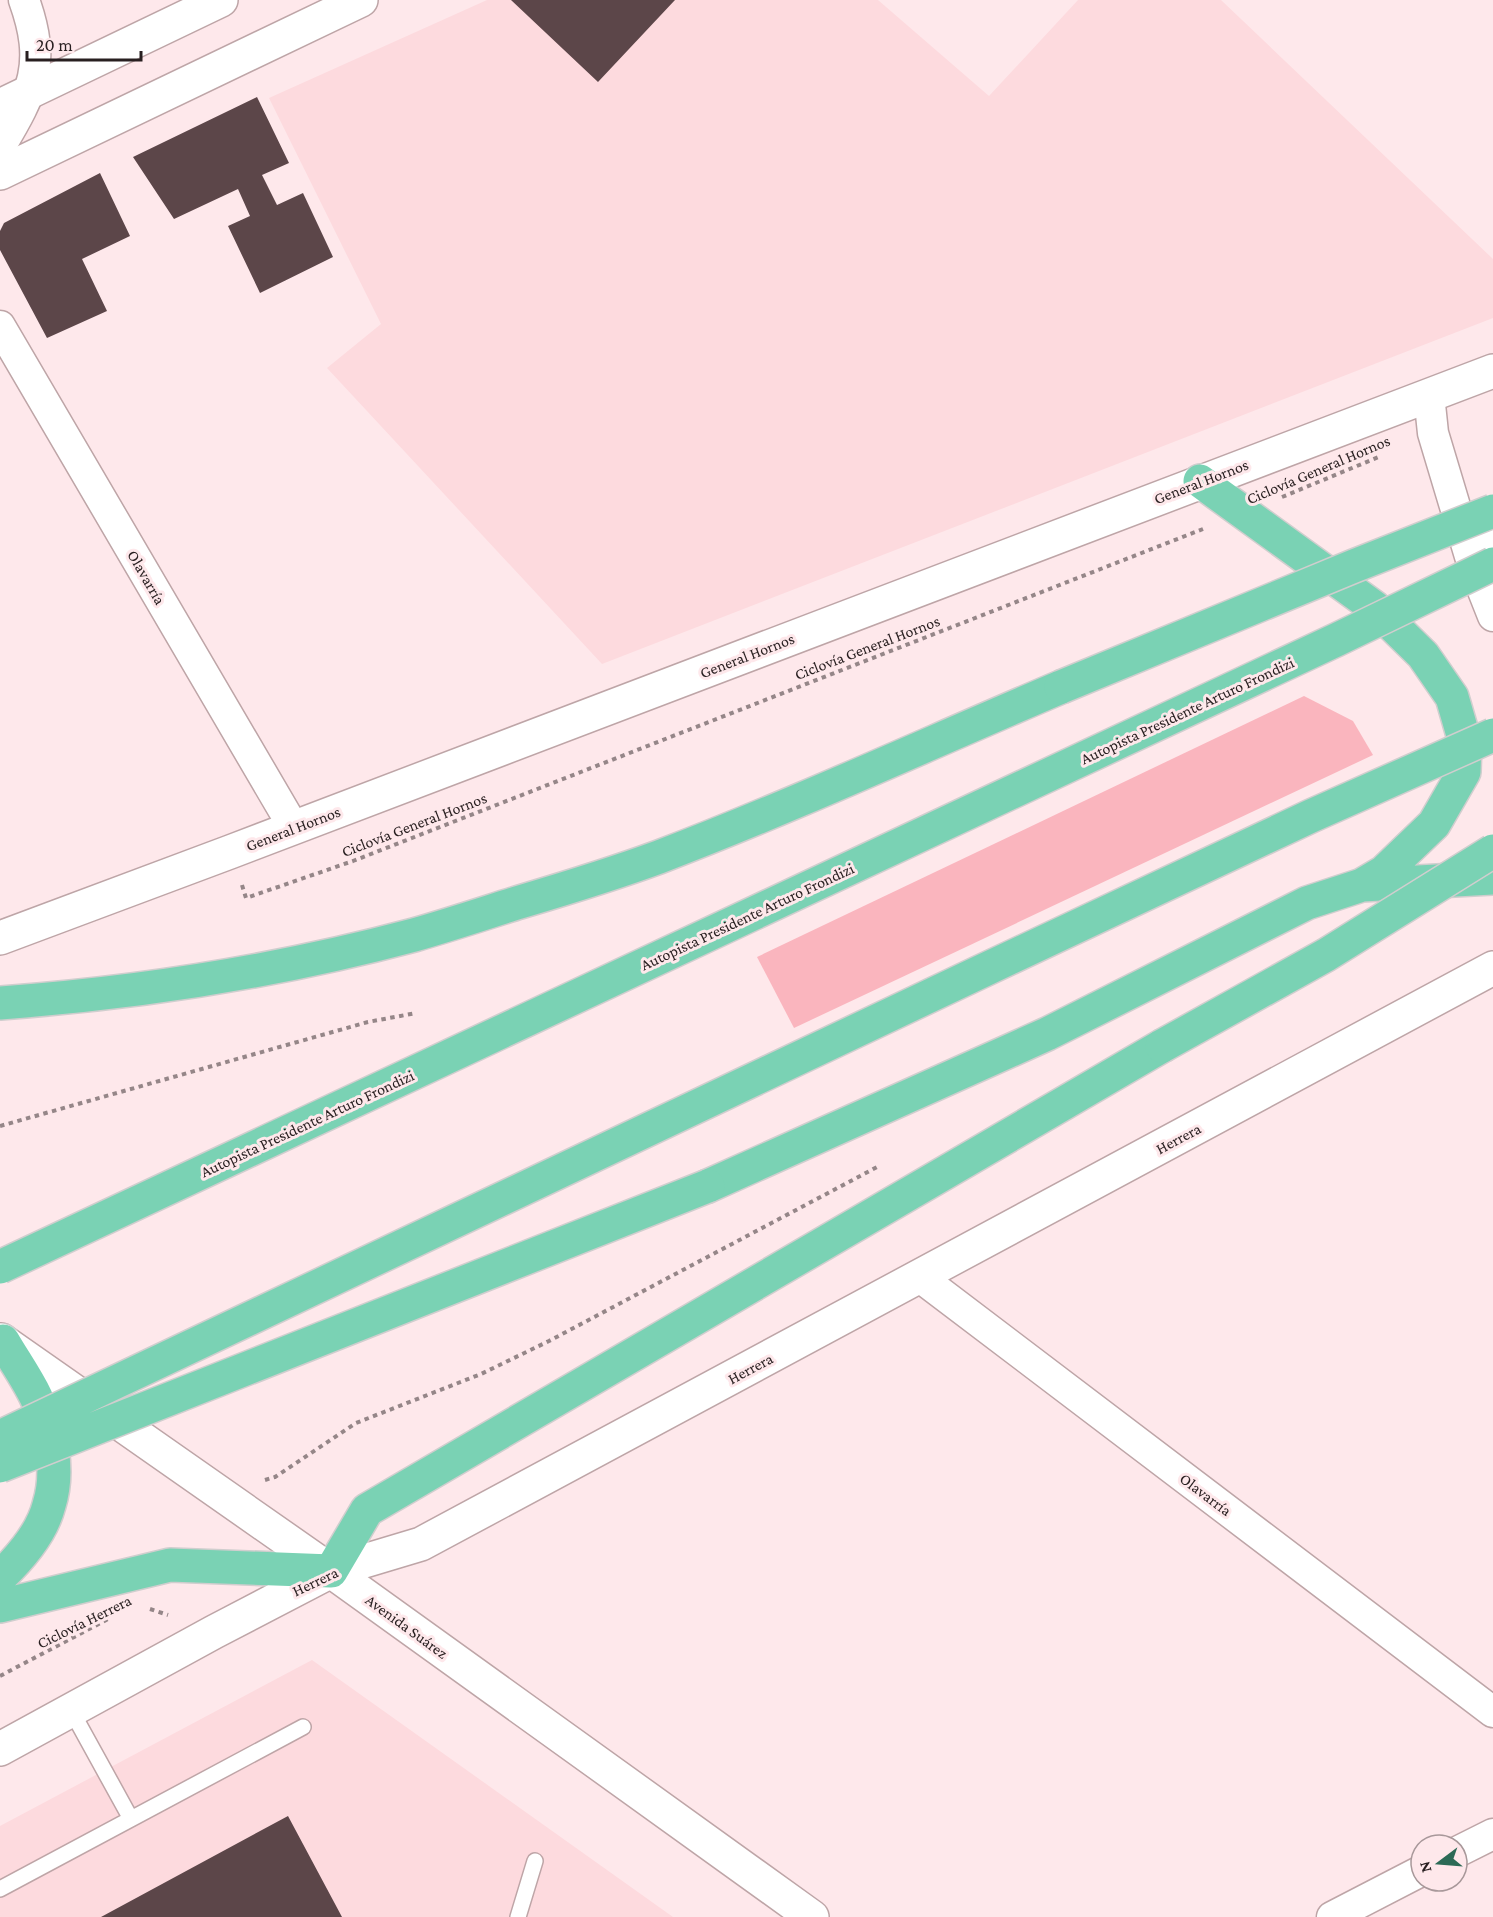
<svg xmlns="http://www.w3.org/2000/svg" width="1493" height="1917" viewBox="0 0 1493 1917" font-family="'Crimson Pro',serif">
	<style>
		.built { fill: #fddade }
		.green { fill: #fab5be }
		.building { fill: #5c4649 }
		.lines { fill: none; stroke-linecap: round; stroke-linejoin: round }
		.service-casing { stroke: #bea5a7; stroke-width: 18 }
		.minor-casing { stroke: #bea5a7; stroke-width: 33 }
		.tertiary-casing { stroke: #bea5a7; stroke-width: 36 }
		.secondary-casing { stroke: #bea5a7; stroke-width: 36 }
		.motorway-casing { stroke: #d0cece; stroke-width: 36 }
		.path { stroke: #958688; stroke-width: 4; stroke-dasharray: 4.5 4.5; stroke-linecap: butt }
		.service { stroke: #fff; stroke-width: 15 }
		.minor { stroke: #fff; stroke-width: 30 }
		.tertiary { stroke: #fff; stroke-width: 33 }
		.secondary { stroke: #fff; stroke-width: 33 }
		.motorway { stroke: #7ad2b4; stroke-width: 33 }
		.motorway-bridge-casing { stroke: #d0cece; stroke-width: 36; stroke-linecap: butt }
		.motorway-bridge { stroke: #7ad2b4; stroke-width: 33 }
		.labels { text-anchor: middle; stroke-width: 6; stroke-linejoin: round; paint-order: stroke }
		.street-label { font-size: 16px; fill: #281f20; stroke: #fee8eb }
	</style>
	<rect width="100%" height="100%" fill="#fee8eb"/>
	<path class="built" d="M487,0H878L989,96L1078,0H1221L1493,259V318L602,664L327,368L381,324L269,98Z
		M312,1660L673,1917H0V1826Z"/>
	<path class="green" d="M1304,696L1353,721L1373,755L794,1028L757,957Z"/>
	<path class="building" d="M511,0H675L598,82Z
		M257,97L289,163L262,175L277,205L303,193L333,257L260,293L228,226L250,216L238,189L174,219L133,157Z
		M100,173L130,236L82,259L107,311L47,338L0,250V231L4,223Z
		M288,1816L342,1917H101Z"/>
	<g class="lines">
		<g class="service-casing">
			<path id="service" d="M71,1710L131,1819
				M0,1889L303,1727
				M518,1917L535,1861"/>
		</g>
		<g class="minor-casing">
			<path id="minor" d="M0,147C33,92 47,64 24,0
				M0,326L294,828
				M1429,395L1433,433L1472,563L1493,616
				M1493,516L1490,529L1493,557
				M920,1277L1493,1712
				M1457,1852L1493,1834
				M1332,1917L1421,1871"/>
		</g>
		<g class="tertiary-casing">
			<path id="tertiary" d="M0,938L230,852L1493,371
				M0,1749L214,1632L331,1571L421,1544L1493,968"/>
		</g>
		<g class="secondary-casing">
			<path id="secondary" d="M0,106L221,0
				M0,173L361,0
				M1,1340L331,1571L812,1917"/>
		</g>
		<g class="motorway-casing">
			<path id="motorway" d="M1200,481L1374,607L1423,655L1452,697L1465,742L1464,772L1434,824L1384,872L1362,885
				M0,1003C139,993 279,971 414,935C449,925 485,913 520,902C567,888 613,874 659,857C795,805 927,744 1061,687
				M708,1186L1047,1034L1307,903L1362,885L1493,878
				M0,1577C20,1558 42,1533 49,1505C60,1470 51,1430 36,1397C27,1378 14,1360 3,1341
				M0,1606L170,1565L331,1571L367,1510L1162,1046"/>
		</g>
		<path class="path" d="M1282,497L1381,456
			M242,885L246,898L353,861L1203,529
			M0,1126L368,1022L416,1013
			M265,1480L275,1477L356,1423L481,1374L549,1341L879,1166
			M150,1609L168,1615
			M0,1676L110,1618"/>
		<use href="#service" class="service"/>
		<use href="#minor" class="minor"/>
		<use href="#tertiary" class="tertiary"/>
		<use href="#secondary" class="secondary"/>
		<use href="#motorway" class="motorway"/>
		<g class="motorway-bridge-casing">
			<path id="motorway-bridge" d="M1061,687L1354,566L1493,511
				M1162,1046L1326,955L1493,851
				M0,1267L1336,640L1493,564
				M0,1437L980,972L1311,816L1493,735
				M0,1466L708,1186"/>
		</g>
		<use href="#motorway-bridge" class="motorway-bridge"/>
	</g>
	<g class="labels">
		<g class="street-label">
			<text transform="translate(1318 469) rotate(-23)" y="6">Ciclovía General Hornos</text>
			<text transform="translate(1201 481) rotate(-21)" y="6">General Hornos</text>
			<text transform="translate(147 577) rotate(60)" y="6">Olavarría</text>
			<text transform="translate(867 647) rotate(-21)" y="6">Ciclovía General Hornos</text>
			<text transform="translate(747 655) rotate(-21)" y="6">General Hornos</text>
			<text transform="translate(1187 710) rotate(-25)" y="6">Autopista Presidente Arturo Frondizi</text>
			<text transform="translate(414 824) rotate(-21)" y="6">Ciclovía General Hornos</text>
			<text transform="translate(293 828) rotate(-21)" y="6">General Hornos</text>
			<text transform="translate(747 916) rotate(-25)" y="6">Autopista Presidente Arturo Frondizi</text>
			<text transform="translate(307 1123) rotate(-25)" y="6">Autopista Presidente Arturo Frondizi</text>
			<text transform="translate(1178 1138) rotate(-28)" y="6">Herrera</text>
			<text transform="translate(750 1368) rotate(-28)" y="6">Herrera</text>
			<text transform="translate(1206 1494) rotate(37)" y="6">Olavarría</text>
			<text transform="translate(315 1581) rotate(-25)" y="6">Herrera</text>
			<text transform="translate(84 1621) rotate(-26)" y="6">Ciclovía Herrera</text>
			<text transform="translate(407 1626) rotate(36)" y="6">Avenida Suárez</text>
		</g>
	</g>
	<g transform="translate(1439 1863) rotate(254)"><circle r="28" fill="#fee8eb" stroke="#a8989a" stroke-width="1.5"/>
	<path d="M0-4.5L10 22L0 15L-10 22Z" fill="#2c6a56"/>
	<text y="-9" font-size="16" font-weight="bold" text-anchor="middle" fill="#281f20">N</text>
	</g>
	<path d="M27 51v9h114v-9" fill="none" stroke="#281f20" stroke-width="3"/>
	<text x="36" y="51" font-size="18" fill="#281f20" stroke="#fee8eb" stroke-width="4.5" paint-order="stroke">20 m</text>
</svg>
